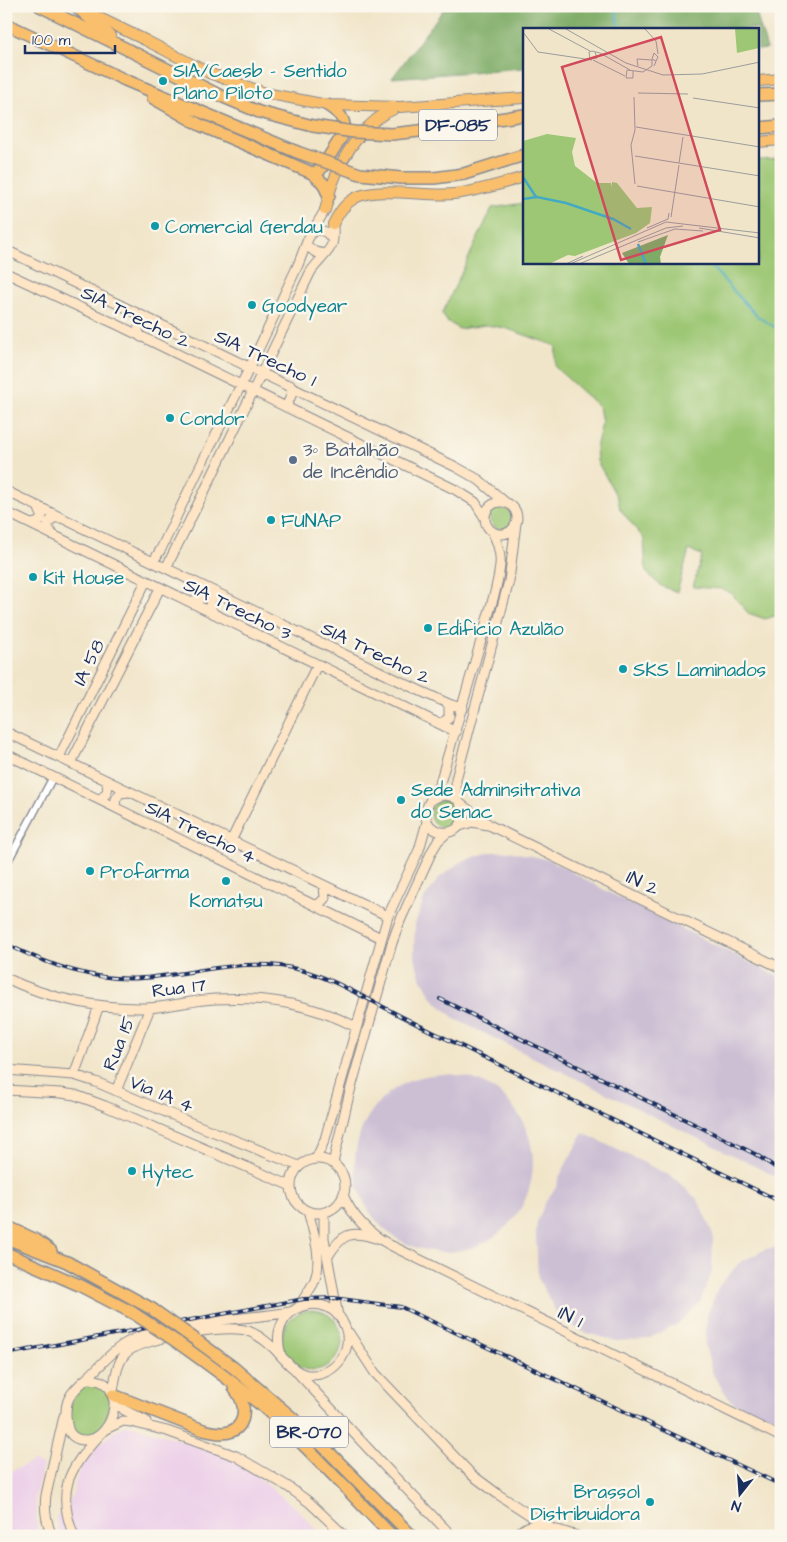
<svg xmlns="http://www.w3.org/2000/svg" width="787" height="1542" viewBox="0 0 787 1542" font-family="'Architects Daughter',sans-serif">
	<style>
		.built { fill: #edd1e9 }
		.industrial { fill: #ccbfd4 }
		.green { fill: #9dc774; stroke: #5c7b69 }
		.forest { fill: #7eac66; stroke: #4c6e62 }
		.lines { fill: none; stroke-linecap: round; stroke-linejoin: round }
		.stream { stroke: #44aac3; stroke-width: 2 }
		.street-casing { stroke: #868a94; stroke-width: 9 }
		.secondary-casing { stroke: #868a94; stroke-width: 11 }
		.primary-casing { stroke: #868a94; stroke-width: 12 }
		.highway-casing { stroke: #868a94; stroke-width: 14 }
		.street { stroke: #fff; stroke-width: 6 }
		.secondary { stroke: #fde5c5; stroke-width: 9 }
		.primary { stroke: #f9bf6d; stroke-width: 10 }
		.highway { stroke: #f9bf6d; stroke-width: 11 }
		.rail-casing { stroke: #1b2f5e; stroke-width: 4 }
		.rail { stroke: #fbf7ec; stroke-width: 2; stroke-dasharray: 5.5; stroke-linecap: butt }
		.highway-bridge-casing { stroke: #868a94; stroke-width: 14; stroke-linecap: butt }
		.highway-bridge { stroke: #f9bf6d; stroke-width: 11 }
		.culture-dot { fill: #0f9aa8; stroke: #fbf7ec; stroke-width: 2 }
		.service-dot { fill: #5c6f8a; stroke: #fbf7ec; stroke-width: 2 }
		.labels { text-anchor: middle; stroke-width: 5; stroke-linejoin: round; paint-order: stroke }
		.shield { fill: #fbf7ec; stroke: #5e6b89; stroke-width: 1 }
		.shield-label { font-size: 18px; font-weight: bold; fill: #1b2f5e }
		.culture-label { font-size: 19px; fill: #0d838f; stroke: #fbf7ec; text-anchor: start }
		.street-label { font-size: 19px; fill: #1b2f5e; stroke: #fbf7ec }
		.service-label { font-size: 19px; fill: #4e5e75; stroke: #fbf7ec; text-anchor: start }
		.inset-river { fill: none; stroke: #44aac3; stroke-width: 2.5 }
		.inset-road { fill: none; stroke: #9b9c9e; stroke-width: 1 }
		.view { fill: #d1495b; fill-opacity: 0.15; stroke: #d1495b; stroke-width: 2.5 }
		.inset-edge { fill: none; stroke: #1b2f5e; stroke-width: 2.5 }
	</style>
	<rect width="100%" height="100%" fill="#fbf7ec"/>
	<filter id="ink" filterUnits="userSpaceOnUse"><feTurbulence type="fractalNoise" baseFrequency=".02" numOctaves="2"/><feDisplacementMap in="SourceGraphic" scale="10" xChannelSelector="R" yChannelSelector="G"/><feConvolveMatrix kernelMatrix="1 2 1 2 8 2 1 2 1" color-interpolation-filters="sRGB"/></filter>
	<filter id="wash" filterUnits="userSpaceOnUse"><feTurbulence type="fractalNoise" baseFrequency=".0096" numOctaves="4" result="noise"/><feDisplacementMap in="SourceGraphic" scale="20" xChannelSelector="R" yChannelSelector="G"/><feGaussianBlur stdDeviation="1.12" result="paint"/><feColorMatrix in="noise" values="0 0 0 0 0 0 0 0 0 0 0 0 0 0 0 0 0 1.4 0 .05"/><feComposite in="paint" operator="in"/></filter>
	<g filter="url(#wash)">
		<rect width="100%" height="100%" fill="#f1e5c9"/>
		<path class="built" d="M127,1424L204,1447L240,1462L297,1509L323,1536H58L56,1517L73,1496L75,1482L80,1468L96,1447L116,1430Z
			M34,1461L43,1465L35,1496L37,1528L40,1536H6V1473Z"/>
		<path class="industrial" d="M509,851L550,860L610,893L781,978V1179L455,1019L433,999L419,974L414,953L415,924L424,899L439,878L462,861L490,852Z
			M355 1163a89 89 0 1 1 178 0a89 89 0 1 1-178 0Z
			M583,1133L673,1177L698,1200L713,1234L712,1272L700,1302L678,1324L648,1339L616,1341L580,1331L556,1312L538,1278L536,1235L537,1222L546,1201L557,1186L559,1177Z
			M781,1246V1427L755,1419L730,1400L713,1375L705,1345L707,1314L719,1286L739,1263L766,1249Z"/>
		<path class="green" d="M781,159V614L765,619L748,613L731,593L722,589L693,587L702,555L689,550L677,592L661,586L646,572L644,539L620,509L618,499L597,461L596,448L602,423L599,407L555,367L556,346L505,328L486,325L459,329L447,321L442,314L492,208L524,203V262H758V160Z
			M490 518a11 11 0 1 1 22 0a11 11 0 1 1-22 0Z
			M430 814a14 14 0 1 1 28 0a14 14 0 1 1-28 0Z
			M282 1340a30 30 0 1 1 60 0a30 30 0 1 1-60 0Z
			M89,1383H96L110,1394C109,1410 108,1431 89,1435C83,1436 78,1437 74,1433C70,1429 70,1423 70,1418C69,1402 75,1390 89,1383Z"/>
		<path class="forest" d="M446,6H754L767,49L758,50V29H524V68L392,78Z"/>
		<g class="lines">
			<path class="stream" d="M615,6L619,29
				M707,262L757,316L781,331"/>
		</g>
	</g>
	<g filter="url(#ink)">
		<g class="lines">
			<g class="street-casing">
				<path id="street" d="M6,865L53,777"/>
			</g>
			<g class="secondary-casing">
				<path id="secondary" d="M313,229L326,232L333,240
					M306,245L315,252L325,254
					M6,250L456,467L479,480L506,503
					M6,273L118,325L456,490L475,502L485,518
					M141,337L138,331C139,324 142,321 149,320
					M286,407L291,396L290,385
					M6,491L414,688L449,704L463,708
					M485 518a16 16 0 1 1 32 0a16 16 0 1 1-32 0Z
					M6,512L456,732
					M31,524L39,522L42,516L38,506
					M492,531C504,555 501,567 495,592L440,783C436,791 427,803 426,811C422,835 460,841 463,817C465,809 460,805 458,799C456,792 456,786 456,779L509,581L516,523
					M53,535L48,529V523L53,518H62
					M153,562L161,549L196,475L250,367L298,265L308,239L325,210
					M166,568L209,482L310,273C315,264 329,253 332,244C334,238 333,230 333,224
					M188,601H194L201,598L203,593L200,585
					M214,614C208,604 208,596 222,596
					M438,723L445,721L449,717V704
					M6,732L388,916
					M6,754L381,938
					M59,757L146,581
					M71,763L160,588
					M100,799C108,794 109,789 106,780
					M433,799C442,793 450,794 458,800
					M462,805L491,826L781,968
					M115,806L116,799L120,793L129,792
					M460,826L472,822L488,825
					M231,841L317,665
					M314,905L319,904L325,898L324,886
					M6,978C49,999 100,1009 147,1008C170,1007 193,1000 215,999C265,996 312,1004 356,1027
					M6,1070L74,1075L96,1082L189,1122L299,1166
					M74,1075L99,1006
					M6,1090L61,1093L75,1095L105,1106L291,1186
					M116,1091L150,1008
					M291 1186a27 27 0 1 1 54 0a27 27 0 1 1-54 0Z
					M316,1159L325,1139L388,916L419,850L427,822
					M333,1163L349,1095L392,943L400,921L432,851L438,841L447,833
					M343,1195C353,1218 368,1233 390,1245L781,1437
					M324,1212V1238L338,1316
					M328,1256C342,1234 350,1230 375,1238
					M298,1308C303,1300 308,1292 313,1284C324,1262 314,1234 308,1211
					M349,1333L375,1373L472,1475L499,1495L545,1525
					M296,1371L390,1472L452,1536
					M86,1379C132,1377 114,1441 85,1440C75,1440 68,1434 67,1424C63,1401 70,1393 86,1379C100,1367 110,1352 126,1343C168,1319 241,1321 290,1312
					M113,1392C115,1379 117,1362 126,1353C141,1338 229,1323 248,1331C259,1335 273,1346 281,1356C289,1364 293,1370 304,1374C331,1381 355,1352 345,1327C330,1286 265,1304 281,1355
					M113,1398L124,1410L146,1421
					M106,1429L123,1421L131,1422L167,1431L236,1456L287,1486L309,1502L345,1536
					M558,1530L577,1536
					M52,1536C46,1522 44,1510 46,1495L64,1416
					M74,1536C56,1492 68,1469 98,1437
					M515,1536C530,1520 548,1522 563,1536"/>
			</g>
			<g class="primary-casing">
				<path id="primary" d="M85,11L145,40L209,73L265,93L327,105L400,107L524,98
					M758,81L781,79
					M758,142L781,140
					M325,210C328,200 330,189 334,180C344,152 367,120 394,109
					M333,224C339,213 344,204 355,198C378,186 427,197 454,194C478,191 501,184 524,177"/>
			</g>
			<g class="highway-casing">
				<path id="highway" d="M40,6L221,96L259,112L313,126
					M77,7L110,36
					M6,24L125,80L297,152
					M758,95L781,94
					M153,98L200,125L312,173L323,183L329,196
					M758,128L781,126
					M392,134L419,131L524,115
					M312,173L319,171L323,166L344,133C346,118 339,113 327,105
					M401,178H434L464,174L524,155
					M6,1226L36,1240L51,1251
					M6,1238L67,1262L152,1309
					M6,1253L79,1285L133,1313
					M196,1340L234,1368L310,1433L412,1536
					M177,1342C208,1364 239,1386 268,1411C311,1450 351,1494 392,1536
					M113,1395L203,1430C218,1434 238,1437 243,1417C243,1414 244,1409 243,1406C242,1399 238,1393 234,1388"/>
			</g>
			<use href="#street" class="street"/>
			<use href="#secondary" class="secondary"/>
			<use href="#primary" class="primary"/>
			<use href="#highway" class="highway"/>
			<g class="rail-casing">
				<path id="rail" d="M6,944C49,965 95,982 143,978C196,974 248,956 301,970C327,977 350,990 374,1002C398,1015 424,1028 449,1040C559,1094 670,1148 781,1202
					M440,999L755,1154L781,1171
					M6,1354L304,1299L334,1298L401,1307L781,1485"/>
			</g>
			<use href="#rail" class="rail"/>
			<g class="highway-bridge-casing">
				<path id="highway-bridge" d="M313,126L354,132L392,134
					M297,152L360,174L401,178
					M152,1309L196,1340
					M133,1313L177,1342"/>
			</g>
			<use href="#highway-bridge" class="highway-bridge"/>
		</g>
	</g>
	<g class="culture-dot">
		<circle cx="163" cy="81" r="5"/>
		<circle cx="155" cy="226" r="5"/>
		<circle cx="252" cy="305" r="5"/>
		<circle cx="170" cy="418" r="5"/>
		<circle cx="271" cy="520" r="5"/>
		<circle cx="33" cy="577" r="5"/>
		<circle cx="428" cy="628" r="5"/>
		<circle cx="623" cy="669" r="5"/>
		<circle cx="401" cy="800" r="5"/>
		<circle cx="90" cy="871" r="5"/>
		<circle cx="226" cy="881" r="5"/>
		<circle cx="132" cy="1171" r="5"/>
		<circle cx="650" cy="1502" r="5"/>
	</g>
	<circle class="service-dot" cx="293" cy="460" r="5"/>
	<g class="labels">
		<g class="shield">
			<rect x="419" y="109.5" width="78" height="31" rx="4"/>
			<rect x="270" y="1416.5" width="78" height="31" rx="4"/>
		</g>
		<g class="shield-label">
			<text x="458" y="131">DF-085</text>
			<text x="309" y="1438">BR-070</text>
		</g>
		<g class="culture-label">
			<text x="173" y="77">SIA/Caesb - Sentido<tspan x="173" dy="22">Plano Piloto</tspan></text>
			<text x="165" y="233">Comercial Gerdau</text>
			<text x="262" y="312">Goodyear</text>
			<text x="180" y="425">Condor</text>
			<text x="281" y="527">FUNAP</text>
			<text x="43" y="584">Kit House</text>
			<text x="438" y="635">Edificio Azulão</text>
			<text x="633" y="676">SKS Laminados</text>
			<text x="411" y="796">Sede Adminsitrativa<tspan x="411" dy="22">do Senac</tspan></text>
			<text x="100" y="878">Profarma</text>
			<text x="226" y="907" text-anchor="middle">Komatsu</text>
			<text x="142" y="1178">Hytec</text>
			<text x="640" y="1498" text-anchor="end">Brassol<tspan x="640" dy="22">Distribuidora</tspan></text>
		</g>
		<g class="street-label">
			<text transform="translate(136 316) rotate(26)" y="7">SIA Trecho 2</text>
			<text transform="translate(266 357) rotate(25)" y="7">SIA Trecho 1</text>
			<text transform="translate(238 608) rotate(26)" y="7">SIA Trecho 3</text>
			<text transform="translate(376 652) rotate(26)" y="7">SIA Trecho 2</text>
			<text transform="translate(88 662) rotate(-64)" y="7">IA 58</text>
			<text transform="translate(201 831) rotate(26)" y="7">SIA Trecho 4</text>
			<text transform="translate(643 882) rotate(26)" y="7">IN 2</text>
			<text transform="translate(179 987) rotate(-7)" y="7">Rua 17</text>
			<text transform="translate(118 1043) rotate(-68)" y="7">Rua 15</text>
			<text transform="translate(162 1093) rotate(23)" y="7">Via 1A 4</text>
			<text transform="translate(571 1316) rotate(26)" y="7">IN 1</text>
		</g>
		<g class="service-label">
			<text x="303" y="456">3º Batalhão<tspan x="303" dy="22">de Incêndio</tspan></text>
		</g>
	</g>
	<g transform="translate(523 28)">
		<rect width="236" height="236" fill="#f1e5c9"/>
		<path d="M212,1H236V20L214,25ZM24,106L53,110L49,124L52,138L74,155H88L89,159V154L94,155L114,180L129,179L127,195L113,205L52,228L45,227L26,236H0V113Z" fill="#9dc774"/>
		<path d="M145,207L137,229L138,236H106L99,225Z" fill="#7eac66"/>
		<path class="inset-river" d="M0,149L13,169M0,171L14,169L43,175L90,191L108,201M115,216L123,236"/>
		<path class="inset-road" d="M26,1L67,23M43,1L103,35L140,47L179,46L237,34M122,1L133,13L135,26M0,4L15,24L69,32M72,24L74,30L67,31L66,24L69,23L77,25L107,42M70,32L102,48M115,38L114,31L129,32M131,38L134,31L135,29L131,25L129,31L133,33M110,43V50H103L104,42L120,44L129,38V32M115,65L165,66M111,69L112,102L108,117L112,156M170,70L237,80M113,99L237,119M112,128L237,148M156,135L160,109M114,158L237,179M148,189L156,137M124,200L145,191L146,185M176,200L237,210M115,214L152,201L180,203M43,236L60,228M47,236L143,194L237,205M56,236L143,200L160,198"/>
		<path class="view" d="M138,9L197,202L98,232L39,39Z"/>
		<rect width="236" height="236" class="inset-edge"/>
	</g>
	<rect width="787" height="1542" fill="none" stroke="#fbf7ec" stroke-width="25"/>
	<g transform="translate(740 1494) rotate(197)" stroke="#fbf7ec" stroke-width="4" paint-order="stroke">
	<path d="M0-4L9 19L0 12L-9 19Z" fill="#1b2f5e"/>
	<text y="-8" font-size="14" font-weight="bold" text-anchor="middle" fill="#1b2f5e">N</text>
	</g>
	<path d="M25 45v8h90v-8" fill="none" stroke="#1b2f5e" stroke-width="2.5"/>
	<text x="32" y="45" font-size="15" fill="#1b2f5e" stroke="#fbf7ec" stroke-width="4" paint-order="stroke">100 m</text>
</svg>
